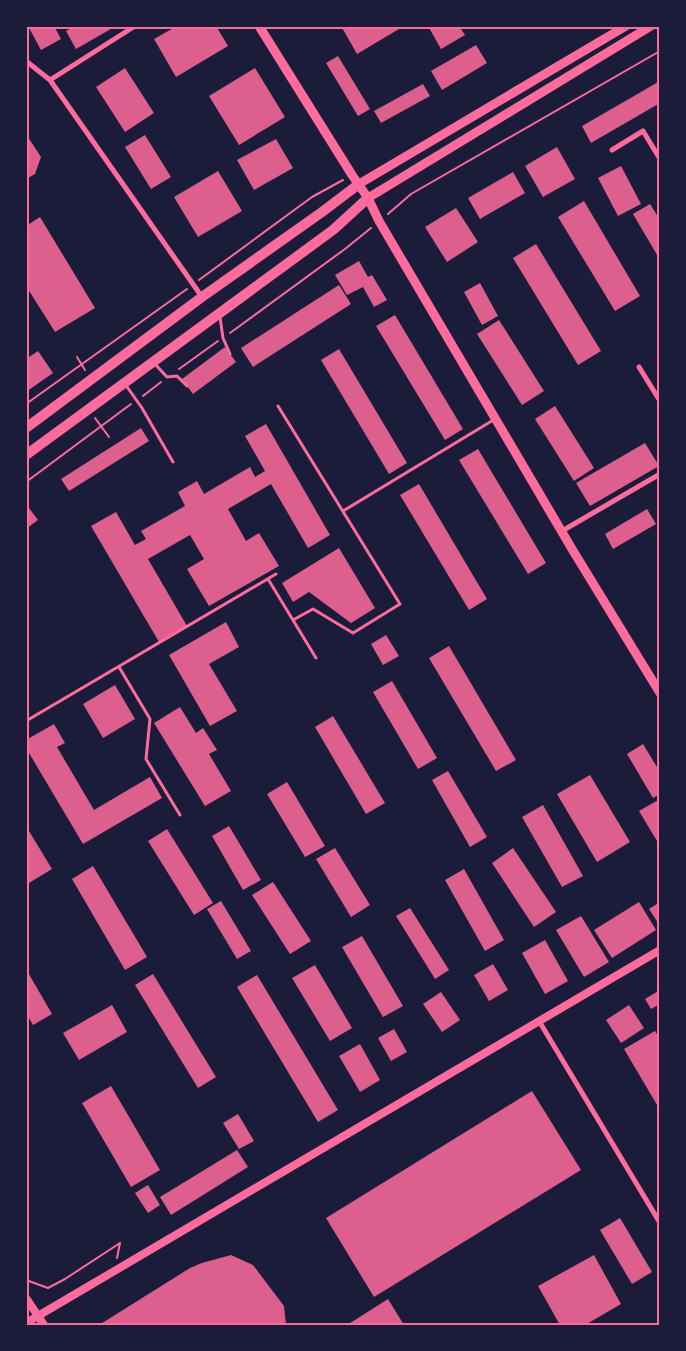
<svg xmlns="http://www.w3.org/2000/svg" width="686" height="1351" viewBox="0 0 686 1351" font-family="Cabin,sans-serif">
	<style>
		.building { fill: #dd5f8e }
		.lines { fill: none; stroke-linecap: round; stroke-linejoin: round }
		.path { stroke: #ff6b9d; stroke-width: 2 }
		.service { stroke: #ff6b9d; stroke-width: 3 }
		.minor { stroke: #ff6b9d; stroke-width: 5 }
		.tertiary { stroke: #ff6b9d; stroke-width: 8 }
		.secondary { stroke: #ff6b9d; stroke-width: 9 }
		.primary { stroke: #ff6b9d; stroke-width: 10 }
		.neatline { fill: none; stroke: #ff6b9d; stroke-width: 2 }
	</style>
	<rect width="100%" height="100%" fill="#1b1b3a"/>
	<path class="building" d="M28,26H54L61,39L41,50Z
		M75,26H116L76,49L66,31Z
		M177,26H216L228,46L176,77L154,39Z
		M341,26H404L357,54Z
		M428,26H459L465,35L441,49Z
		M476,45L487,63L442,90L431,71Z
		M338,56L370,109L358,116L326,63Z
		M125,68L154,113L125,132L96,87Z
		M255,68L285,117L239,145L209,96Z
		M660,81V103L591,143L582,126Z
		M423,84L430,96L381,123L374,111Z
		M26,134L41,157L35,174L26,179Z
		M145,135L171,177L151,189L125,147Z
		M276,139L293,168L254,190L237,160Z
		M557,147L575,179L543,197L525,166Z
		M621,166L641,204L618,216L598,178Z
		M218,171L242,211L198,237L174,197Z
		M513,172L525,193L480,219L468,198Z
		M584,201L640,296L615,311L558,217Z
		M650,204L660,220V260L633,214Z
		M456,208L478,242L447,262L425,227Z
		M40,217L95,308L55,332L26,286V226Z
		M536,244L601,351L578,365L513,258Z
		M359,261L368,277L372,275L387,300L374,307L363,287L347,295L335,275Z
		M480,283L498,316L482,325L464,292Z
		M339,285L351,304L253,367L241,348Z
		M395,315L463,429L445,440L376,326Z
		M499,320L544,391L522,405L477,334Z
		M225,347L236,362L193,394L182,379Z
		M339,349L407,463L389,474L321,360Z
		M38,351L53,373L26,392V359Z
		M555,406L594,468L574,481L535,419Z
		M266,424L330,535L308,548L271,484L228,509L246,541L259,533L279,566L209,606L187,569L204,559L190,535L148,559L187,626L159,642L91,526L116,512L135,545L146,539L141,531L185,506L178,492L197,481L204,494L250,467L255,477L265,471L245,436Z
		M141,428L149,441L69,491L61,479Z
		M645,443L659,466L590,506L576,483Z
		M478,449L546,563L528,574L459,460Z
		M419,484L487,599L469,610L400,495Z
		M26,504L38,520L26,529Z
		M647,509L656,524L613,549L605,534Z
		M339,548L375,608L351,623L309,592L293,602L282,583Z
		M226,622L239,647L209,664L237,711L210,726L169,655Z
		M386,635L399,656L383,665L371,644Z
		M449,646L516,760L496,771L429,658Z
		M392,681L437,758L418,769L373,692Z
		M115,685L135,719L103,738L83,704Z
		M180,707L196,733L203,728L217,750L209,754L231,791L205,806L154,723Z
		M333,716L385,803L366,814L315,727Z
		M54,724L65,743L57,747L94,810L150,777L162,798L83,844L26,748V740Z
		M643,744L660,772V794L653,798L627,754Z
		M448,771L487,837L470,847L432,780Z
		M590,775L630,842L597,862L557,794Z
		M287,782L325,846L305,857L267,794Z
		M660,799V846L639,811Z
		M543,805L583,876L562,887L522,817Z
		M26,826L52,869L29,883L26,878Z
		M229,826L261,880L243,890L212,836Z
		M167,829L213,903L194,915L148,841Z
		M335,848L370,905L351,917L316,859Z
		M513,848L556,912L534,927L492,863Z
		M93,866L147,957L125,970L72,879Z
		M464,869L504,940L485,951L445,880Z
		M273,882L311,941L290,954L252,895Z
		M221,901L251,951L237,959L207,909Z
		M639,902L656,930L612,958L594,930Z
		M660,902V926L649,909Z
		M410,908L449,970L435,979L396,916Z
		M581,916L609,962L584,977L556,930Z
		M362,936L403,1006L383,1017L342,947Z
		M545,940L568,981L545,994L522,953Z
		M493,964L508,990L489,1001L474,975Z
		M315,965L352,1028L330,1041L292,978Z
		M26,969L52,1014L33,1025L26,1013Z
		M153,974L216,1077L198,1088L135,985Z
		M257,975L338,1110L318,1122L237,987Z
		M660,990V1004L651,1009L645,999Z
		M441,992L460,1020L442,1032L423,1004Z
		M112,1005L127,1032L79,1060L63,1033Z
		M629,1005L644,1028L621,1043L606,1020Z
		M394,1029L407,1052L391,1061L378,1038Z
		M655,1031L660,1039V1110L624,1049Z
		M360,1044L380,1080L360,1092L339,1056Z
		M111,1086L160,1170L131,1187L82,1103Z
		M532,1091L581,1170L374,1297L326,1218Z
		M238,1114L254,1141L239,1149L223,1123Z
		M237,1150L248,1167L171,1215L160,1197Z
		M148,1185L160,1205L148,1213L135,1193Z
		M620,1218L652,1272L632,1284L600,1230Z
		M231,1255L253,1265L284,1306L286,1325H99L190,1268L202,1263Z
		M594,1255L621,1304L585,1325H560L538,1286Z
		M388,1299L404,1325H347Z"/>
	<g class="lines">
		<path class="path" d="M388,214L411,194L660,51
			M199,280L312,197L343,180
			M230,333L345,249L371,228
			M77,357L85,370
			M179,369L218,341
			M143,396L161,382
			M26,404L187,289
			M95,418L109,437
			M26,482L131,404
			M117,1258L120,1243
			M26,1280L48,1288L65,1279L120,1243"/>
		<path class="service" d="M220,317L223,338L230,354
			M154,363L167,377L177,376L187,386
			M125,384L142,408L173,462
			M278,406L400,604L353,633L313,609L293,620
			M343,511L495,419
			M268,579L316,658
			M119,667L150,719L146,759L180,815
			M26,721L276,574"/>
		<path class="minor" d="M26,61L50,80L202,297
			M50,80L135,26
			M612,150L643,131L660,159
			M639,367L660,401
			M562,531L660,474
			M539,1021L660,1223"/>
		<path class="tertiary" d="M26,1298L44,1325
			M26,1323L660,950"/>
		<path class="secondary" d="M259,26L352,175L368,198L379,221L572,549L660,693
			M359,184L626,26
			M368,198L651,26"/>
		<path class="primary" d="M26,428L202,297L322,212L359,184
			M26,455L333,230L368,198"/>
	</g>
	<rect width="686" height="1351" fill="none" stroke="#1b1b3a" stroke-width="55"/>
	<rect x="28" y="28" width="630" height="1296" class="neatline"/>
</svg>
